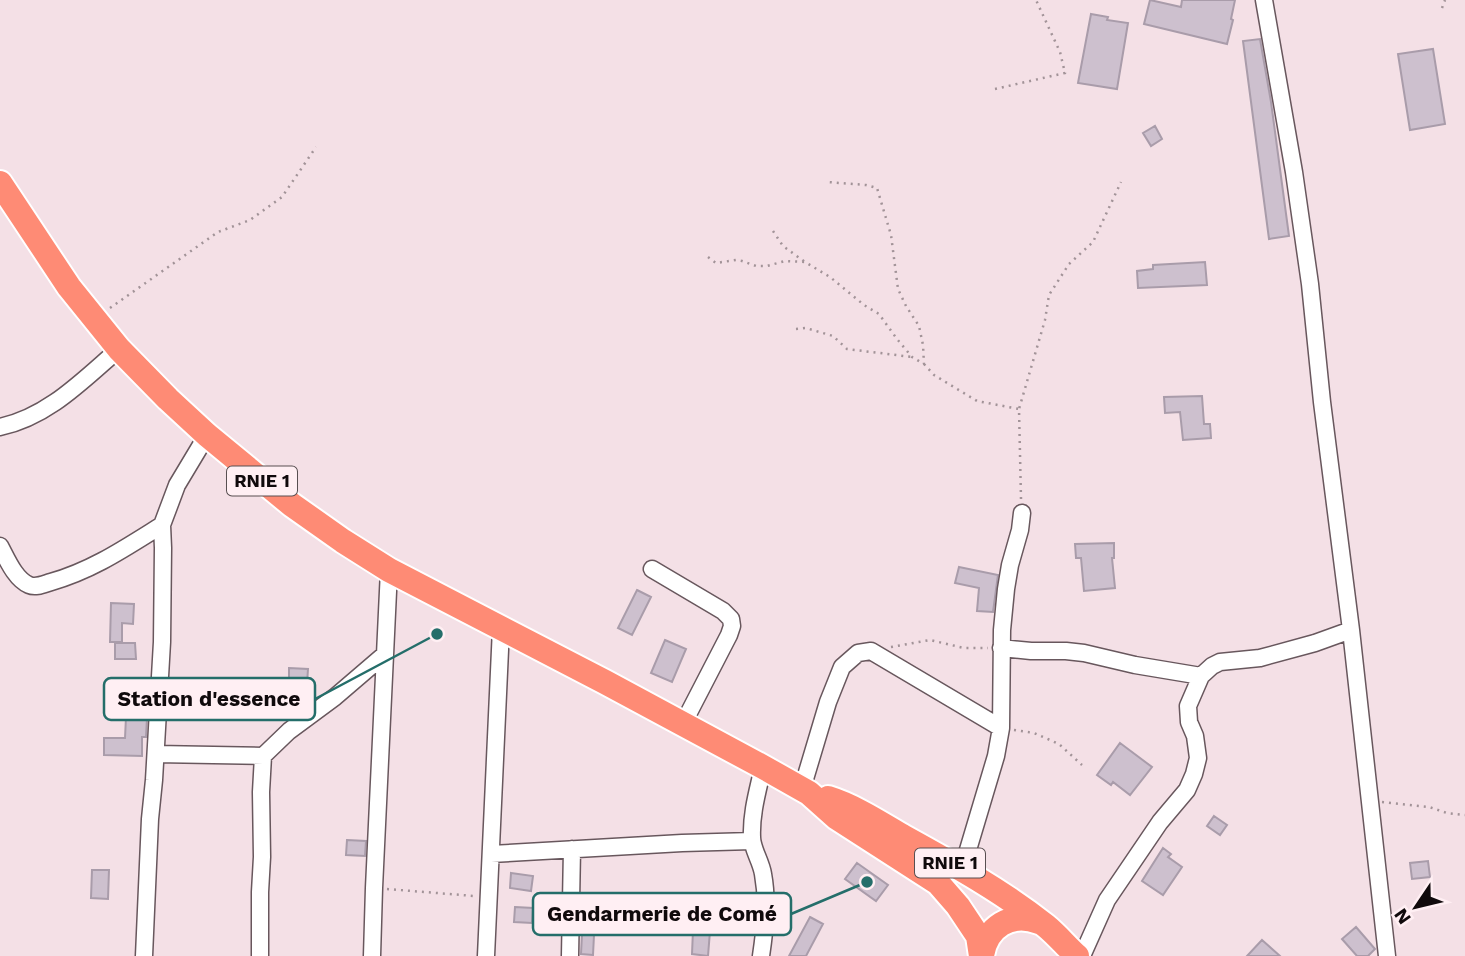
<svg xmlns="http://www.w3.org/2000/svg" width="1465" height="956" viewBox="0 0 1465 956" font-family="'Work Sans',sans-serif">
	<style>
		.building { fill: #cdc0ce; stroke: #a99caa; stroke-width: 2 }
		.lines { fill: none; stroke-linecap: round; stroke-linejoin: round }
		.minor-casing { stroke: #68575d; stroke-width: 19 }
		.highway-casing { stroke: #fff; stroke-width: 28 }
		.path { stroke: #a29398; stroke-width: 2.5; stroke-dasharray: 2 5; stroke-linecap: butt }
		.minor { stroke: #fff; stroke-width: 16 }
		.highway { stroke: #fe8b75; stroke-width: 24 }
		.labels { text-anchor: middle; stroke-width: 5; stroke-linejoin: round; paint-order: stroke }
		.shield { fill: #ffeff3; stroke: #584f51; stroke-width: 2 }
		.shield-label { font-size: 18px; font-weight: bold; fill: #100a0c }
		.leader { fill: none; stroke: #246e6a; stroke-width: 2.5 }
		.callout-dot { fill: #246e6a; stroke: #ffeff3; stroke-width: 2.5 }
		.callout { fill: #ffeff3; stroke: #246e6a; stroke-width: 2.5 }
		.callout-label { font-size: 21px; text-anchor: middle; font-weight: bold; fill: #100a0c }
	</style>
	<rect width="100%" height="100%" fill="#f4e0e6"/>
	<path class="building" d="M1150,0L1181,7L1182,0H1235L1231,19L1233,20L1227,44L1144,24Z
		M1091,14L1108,17L1107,20L1128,23L1117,89L1078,83Z
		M1260,39L1271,102L1289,236L1269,239L1243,41Z
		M1433,49L1445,124L1410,130L1398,54Z
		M1155,126L1162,139L1151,146L1143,133Z
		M1205,262L1207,285L1138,288L1137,271L1153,269V265Z
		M1202,396L1204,424H1210L1211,438L1183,440L1180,412L1165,413L1164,397Z
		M1114,543V558H1112L1115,588L1084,591L1081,558H1076L1075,544Z
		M959,567L998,575L993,612L977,611L979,588L955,583Z
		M637,590L651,597L632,635L618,628Z
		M111,603L134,604L133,624L122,623V642H110Z
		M665,640L686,649L672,682L651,673Z
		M115,643H135L136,659H115Z
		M289,668L308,669L307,684L289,683Z
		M126,717L147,718L146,737H142V756L104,755V738H125Z
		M1120,743L1152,767L1130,795L1113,782L1111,785L1097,775Z
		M1214,816L1227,825L1220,835L1207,826Z
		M347,840L366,841L365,856L346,855Z
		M1163,848L1171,854L1168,857L1182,867L1163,895L1142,881Z
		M1428,861L1430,877L1412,879L1410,863Z
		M857,863L888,885L876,901L845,879Z
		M92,870H109L108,899L91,898Z
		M511,873L533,876L531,891L510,888Z
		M515,907L533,908L532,923L514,922Z
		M810,917L823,924L806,956H789Z
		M1356,927L1375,949L1368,956H1357L1342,939Z
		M693,930L710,931L708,956L692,954Z
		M582,934L594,935L593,955L581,954Z
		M1262,940L1280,956H1247Z"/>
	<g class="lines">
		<g class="minor-casing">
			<path id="minor" d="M1264,0L1294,172L1310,284L1322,402L1351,630L1387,956
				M0,427C48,417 83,380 119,349
				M0,546C7,559 15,579 29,585C36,588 44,584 51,582C93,570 125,548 162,525
				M652,569L723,611L731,619L732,626L729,635L683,724
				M1001,648L1031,651H1066L1084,653L1135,665L1201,676
				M156,754L263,756
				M802,789L828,702L842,667L858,653L871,651L1001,728
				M491,854L682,843L752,841
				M962,870L996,756L1001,728L1002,630L1006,589L1010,565L1020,530L1022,513
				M144,956L150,819L154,780L162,642L163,548L162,525L177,485L207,435
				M260,956V892L262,857L261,792L263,756L289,731L335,697L384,655
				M372,956L374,888L389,570
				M486,956L501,628
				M570,956L572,849
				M761,956C765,929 768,901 763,874C761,861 752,849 752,837C751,813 758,790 763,767
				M1082,956L1107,900L1160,822L1187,790L1194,774L1198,758L1195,736L1189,722L1188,706L1201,676L1212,666L1220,662L1260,658L1315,643L1351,630"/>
		</g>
		<g class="highway-casing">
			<path id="highway" d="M0,183L69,287L119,349L168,399L207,435L292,505L343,541L389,570L605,682L763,767L809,793L837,818L938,883L958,906L978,936L981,956
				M828,798C854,806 880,823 904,837C953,864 1002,891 1046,926C1057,935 1066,946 1077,956
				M982,956C986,927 1011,911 1039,922"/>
		</g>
		<path class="path" d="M1442,8L1445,0
			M995,89L1065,73L1060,52L1036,0
			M773,231L783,246L805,262
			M708,257L716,263L736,260L742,261L756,266H767L785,261L805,262L830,277L864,305L879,314L897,339L912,357L924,364L923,345L919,326L906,306L898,289L891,235L877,188L866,185L827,182
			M110,308L218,232L250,220L282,197L316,147
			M796,329L806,328L833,336L847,349L912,357
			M924,364L934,375L977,401L1019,409
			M1021,499L1019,409L1045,320L1049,295L1069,264L1093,242L1121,182
			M891,647L930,640L964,648H988
			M1014,730L1034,733L1059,744L1082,765
			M1382,802L1429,807L1447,813L1465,815
			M387,889L474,896"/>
		<use href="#minor" class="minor"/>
		<use href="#highway" class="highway"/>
	</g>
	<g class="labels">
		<g class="shield">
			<rect x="227" y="466.5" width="70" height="29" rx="5"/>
			<rect x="915" y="848.5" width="70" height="29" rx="5"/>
		</g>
		<g class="shield-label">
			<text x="262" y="487">RNIE 1</text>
			<text x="950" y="869">RNIE 1</text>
		</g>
	</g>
	<path class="leader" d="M437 634L315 699M867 882L791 914"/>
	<g class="callout-dot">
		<circle cx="437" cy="634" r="7"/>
		<circle cx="867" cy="882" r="7"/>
	</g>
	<g class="callout">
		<rect x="104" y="678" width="211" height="42" rx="7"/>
		<rect x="533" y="893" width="258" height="42" rx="7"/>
	</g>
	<g class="callout-label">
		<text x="209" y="706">Station d'essence</text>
		<text x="662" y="921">Gendarmerie de Comé</text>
	</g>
	<g transform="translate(1416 907) rotate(235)" stroke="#ffeff3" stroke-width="5" paint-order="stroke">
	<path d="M0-5L12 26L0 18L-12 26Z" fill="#100a0c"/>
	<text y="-10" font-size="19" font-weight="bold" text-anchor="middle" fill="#100a0c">N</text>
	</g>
</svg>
